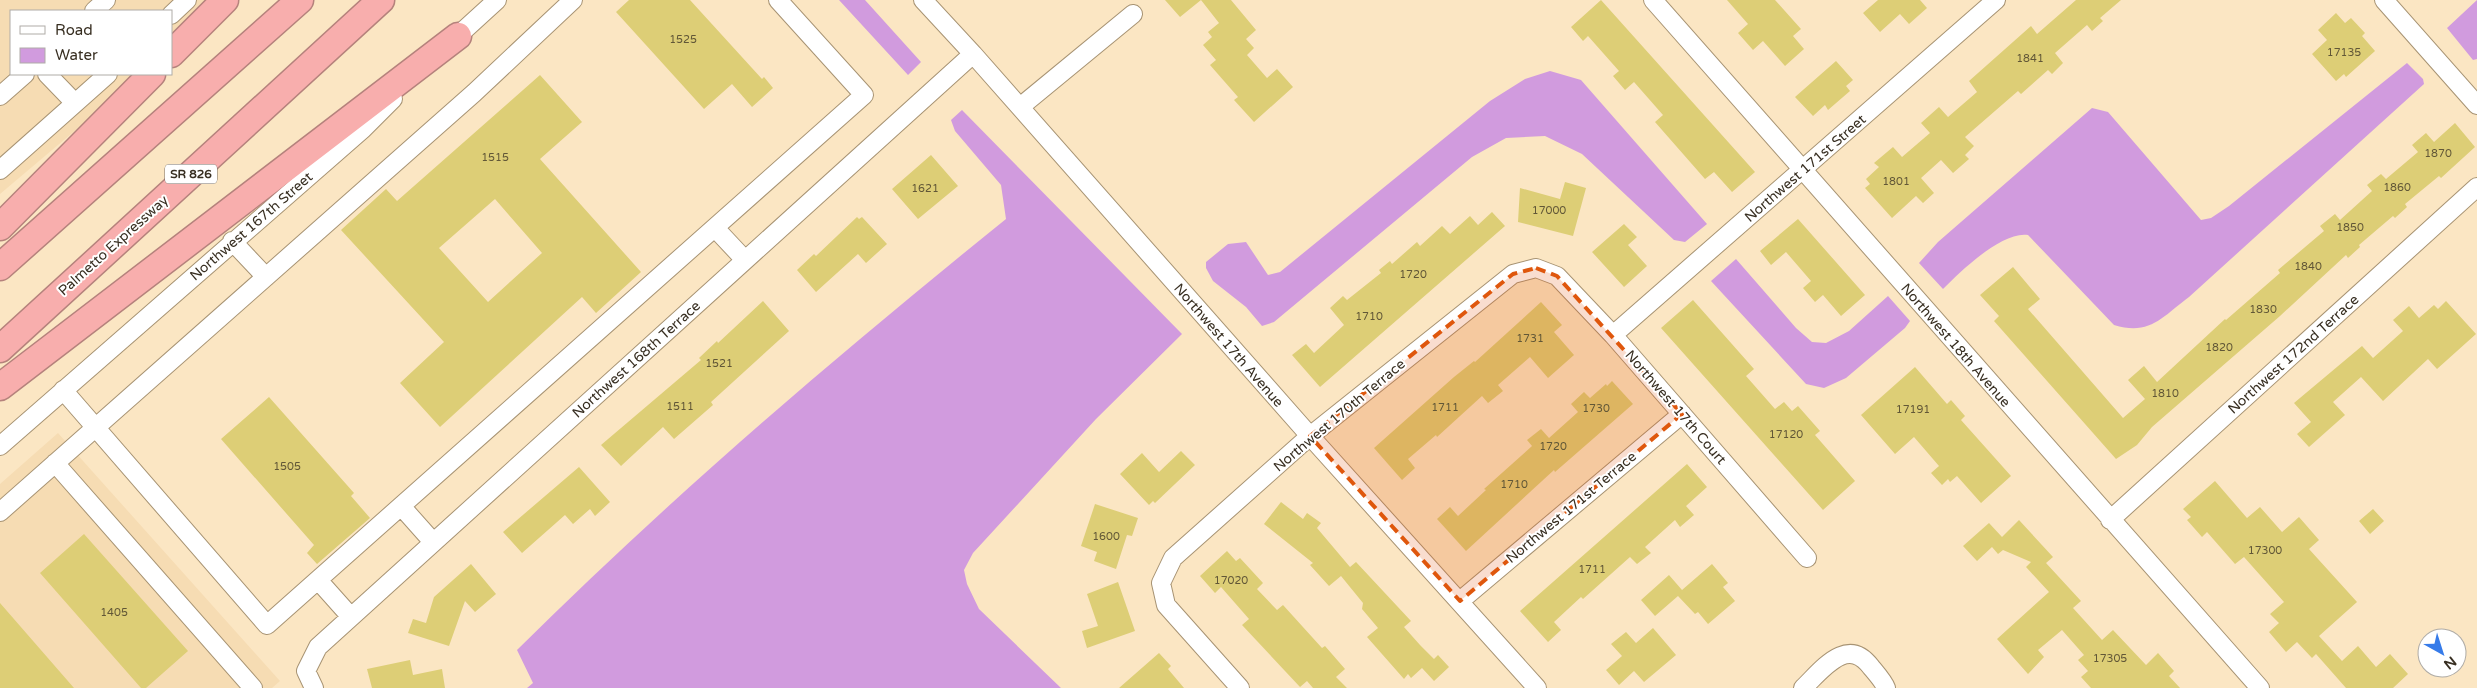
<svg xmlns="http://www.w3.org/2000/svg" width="2477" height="688" viewBox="0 0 2477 688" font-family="'Varela Round',sans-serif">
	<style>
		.built { fill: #f6dcb3 }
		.water { fill: #d19bde }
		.building { fill: #ddce76; fill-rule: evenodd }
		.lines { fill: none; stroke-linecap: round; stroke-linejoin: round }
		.minor-casing { stroke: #a79373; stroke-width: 20 }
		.highway-casing { stroke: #b5827c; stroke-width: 29 }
		.minor { stroke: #fff; stroke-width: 18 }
		.highway { stroke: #f8aead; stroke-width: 26 }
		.marked { fill: #df570d; fill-opacity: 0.2; stroke: #df570d; stroke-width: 4; stroke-dasharray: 10 6; stroke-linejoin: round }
		.labels { text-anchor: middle; stroke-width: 4; stroke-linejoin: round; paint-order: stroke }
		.number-label { font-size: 11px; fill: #615737 }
		.shield { fill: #fff; stroke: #746d64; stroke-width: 1 }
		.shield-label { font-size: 12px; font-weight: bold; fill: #382f22 }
		.street-label { font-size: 14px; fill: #382f22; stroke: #fff }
	</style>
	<rect width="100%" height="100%" fill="#fbe6c3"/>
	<path class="built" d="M0,0H229L171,49V11H11V74H142L0,194Z
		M58,433L280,681L272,688H0V484Z"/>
	<path class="water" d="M839,0H865L921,62L908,75Z
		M2477,0V59L2473,60L2447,28Z
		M2407,63L2423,79L2424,84L2189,297C2162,317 2150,336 2114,325L2028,235C2002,231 1961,271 1943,289L1919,263L1938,242L2092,108L2108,112L2201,220L2211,218L2229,206Z
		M1550,71L1581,80L1707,224L1685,242L1674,240L1582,154L1545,136L1506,138L1472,157L1274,322L1262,326L1246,307L1213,281L1206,268V262L1228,244L1246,242L1268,275L1280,272L1490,101L1525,79Z
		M962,110L1182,334L1096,419L973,553L964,570L967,584L979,609L1061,688H527L533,683L517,650C671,497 836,356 1006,219L1001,185L955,131L951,120Z
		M1736,259L1796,328L1812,342L1826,343L1849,331L1888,296L1910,321L1905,328L1846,378L1824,388L1806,384L1711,281Z"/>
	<path class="building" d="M629,0H690L762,79L764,77L773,88L752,107L732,84L704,109L616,12Z
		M1165,0H1231L1256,30L1246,39L1254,48L1247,55L1267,78L1277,69L1293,87L1254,122L1234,100L1238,97L1210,65L1216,60L1203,45L1212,37L1208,32L1219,23L1201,0L1180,17Z
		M1601,0L1755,172L1732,192L1714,172L1705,179L1655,122L1663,115L1634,82L1625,90L1613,76L1619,71L1588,36L1583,41L1571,27Z
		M1727,0H1775L1801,29L1793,36L1804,49L1785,66L1763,41L1753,50L1738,33L1748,24Z
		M1878,0H1920L1927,8L1909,24L1900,14L1880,32L1863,13Z
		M2076,0H2121L2100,18L2103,21L2092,31L2087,25L2055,53L2063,63L2052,74L2048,70L2021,94L2018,91L1965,137L1974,146L1965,155L1969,159L1953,173L1941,160L1921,178L1934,193L1923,203L1916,196L1892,218L1865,188L1870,184L1866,179L1879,167L1874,163L1893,147L1902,157L1930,133L1921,123L1939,107L1948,117L1977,92L1969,81L2031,26L2037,34Z
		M2336,13L2345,23L2351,18L2365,33L2362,36L2375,51L2346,77L2344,74L2336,81L2312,54L2327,40L2318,30Z
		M1836,61L1853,80L1846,86L1850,91L1828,110L1825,105L1813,116L1795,97Z
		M540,75L582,122L540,159L641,272L596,313L582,297L440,427L400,383L444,342L341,230L386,189L397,201ZM495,199L542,253L488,302L439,248Z
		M2455,123L2475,147L2441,178L2439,176L2405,204L2407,207L2395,218L2393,216L2359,245L2360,247L2348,258L2346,255L2280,316L2152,427L2137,445L2116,459L1994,321L1999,316L1980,295L2013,267L2040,299L2028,309L2123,418L2145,399L2128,380L2144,366L2157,382L2225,319L2226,320L2280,273L2278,270L2324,231L2320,226L2335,214L2340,220L2372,191L2367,185L2381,174L2386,179L2418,152L2412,145L2426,133L2434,142Z
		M931,155L958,186L918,219L892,189Z
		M1565,182L1586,188L1573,236L1518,222L1520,188L1560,199Z
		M1492,212L1505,226L1320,387L1292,355L1306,344L1314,353L1344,325L1330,308L1343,296L1347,300L1381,273L1379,270L1390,261L1392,264L1417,242L1420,246L1442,226L1450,234L1470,216L1478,225Z
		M857,217L859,219L862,217L887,244L866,263L858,254L816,292L797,270L814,254L816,256Z
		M1798,219L1865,295L1841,316L1823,295L1815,302L1803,288L1811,281L1786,252L1771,265L1760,251Z
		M1624,224L1637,237L1628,245L1647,266L1624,287L1592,252Z
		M1693,300L1754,369L1746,376L1775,409L1784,402L1792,411L1798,406L1820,431L1815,435L1855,481L1823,510L1661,328Z
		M763,301L789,331L711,402L713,405L674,439L663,427L621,466L601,445L701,360L699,358L717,341L718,343Z
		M2446,301L2476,334L2437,369L2428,359L2383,401L2361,377L2333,402L2345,415L2309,447L2297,434L2311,422L2294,403L2362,346L2373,358L2403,331L2393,320L2409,306L2419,318L2434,305L2438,309Z
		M1541,302L1562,325L1554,332L1574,355L1548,378L1530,357L1498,385L1503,391L1488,403L1482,396L1437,437L1436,435L1408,459L1415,468L1402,480L1374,448L1454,377L1474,361L1475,362Z
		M1915,367L1947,404L1951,400L1965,416L1961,420L2011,476L1981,503L1957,476L1950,482L1948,479L1942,485L1931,473L1939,466L1914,437L1895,454L1861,415Z
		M1612,381L1633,404L1555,472L1554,470L1466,551L1437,519L1450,507L1458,516L1486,490L1484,489L1532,446L1527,440L1541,429L1549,438L1578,412L1571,404L1584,392L1590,398L1606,384L1607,386Z
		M269,397L354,493L351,496L370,518L317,564L307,553L314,545L221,439Z
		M1181,451L1195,465L1155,503L1153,501L1149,505L1120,474L1142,453L1159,472Z
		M1687,464L1707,487L1686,506L1694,515L1680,527L1675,520L1645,547L1651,553L1637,564L1630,557L1583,599L1581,597L1554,622L1561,630L1548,642L1520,611Z
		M579,467L610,502L595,516L590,509L573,524L565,515L522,553L503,532Z
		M2215,481L2247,518L2260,507L2282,532L2299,517L2319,540L2309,549L2357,602L2319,636L2342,661L2358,646L2376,667L2390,654L2408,674L2393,688H2346L2316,654L2312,658L2297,642L2286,652L2269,632L2279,623L2270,614L2284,602L2244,557L2235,564L2207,532L2202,537L2187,520L2191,517L2183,509Z
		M1281,502L1303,519L1307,513L1321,523L1317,528L1350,567L1356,562L1411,621L1404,627L1420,645L1434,659L1438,655L1449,667L1434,681L1422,668L1411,678L1408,674L1404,679L1367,637L1378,628L1362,609L1363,603L1341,576L1329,586L1310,565L1313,563L1264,524Z
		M1095,504L1138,518L1132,536L1127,535L1116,569L1094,561L1097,552L1081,546Z
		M2373,509L2384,521L2370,534L2359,521Z
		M2019,520L2053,557L2046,563L2081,601L2073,608L2102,640L2113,630L2146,665L2158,653L2174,671L2169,676L2180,688H2091L2081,677L2088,671L2078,660L2084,655L2062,630L2038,650L2044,657L2028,674L1997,639L2049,592L2026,567L2031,562L2003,550L1998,554L1992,547L1977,561L1963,546L1989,523L2002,537Z
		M84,534L188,651L146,688H141L40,573Z
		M1227,551L1236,561L1240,558L1263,583L1257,589L1277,610L1283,605L1322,648L1325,646L1345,669L1336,677L1347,688H1313L1307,681L1300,687L1242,625L1249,619L1221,587L1215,593L1200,576Z
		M471,564L496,594L475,612L465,601L449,646L408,633L413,619L426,623L434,597Z
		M1712,564L1728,583L1723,587L1735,601L1708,624L1698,612L1695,614L1678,596L1655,616L1641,600L1669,575L1682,590Z
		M1118,582L1135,631L1087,648L1082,631L1098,626L1087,594Z
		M0,603L74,688H0Z
		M1653,628L1676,655L1644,682L1634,671L1619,685L1606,670L1622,656L1611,644L1626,632L1636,643Z
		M1159,653L1171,666L1168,669L1184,688H1119Z
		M410,660L413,675L442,669L445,688H372L367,669Z"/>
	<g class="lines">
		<g class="minor-casing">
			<path id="minor" d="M923,0L973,54L1310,436L1537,688
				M1653,0L2260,688
				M2384,0L2477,105
				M94,11L106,0
				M171,15L187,0
				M451,42L497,0
				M47,74L75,103
				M0,96L25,74
				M1020,107L1133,14
				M0,170L108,74
				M715,228L745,260
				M232,241L266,277
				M1613,335L1996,0
				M63,390L267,625L864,95L778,0
				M0,446L363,129L393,99
				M55,463L253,688
				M401,506L433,542
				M0,512L474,93L573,0
				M2110,520L2477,187
				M318,580L351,617
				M1460,601L1682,414
				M314,688L306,671L318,647L973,54
				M1240,688L1166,605L1161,583L1173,558L1310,436L1513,274L1536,268L1557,276L1613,335L1807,558
				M1803,688C1822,670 1847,635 1871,667C1876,673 1884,682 1886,688"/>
		</g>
		<g class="highway-casing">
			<path id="highway" d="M171,54L225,0
				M0,227L152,74
				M0,267L300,0
				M0,349L381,0
				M0,387L458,36"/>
		</g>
		<use href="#minor" class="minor"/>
		<use href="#highway" class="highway"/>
	</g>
	<path class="marked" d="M1536,268L1557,276L1682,414L1460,601L1310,436L1513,274Z"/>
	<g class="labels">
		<g class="number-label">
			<text x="683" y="43">1525</text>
			<text x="2344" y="56">17135</text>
			<text x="2030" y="62">1841</text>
			<text x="2438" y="157">1870</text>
			<text x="495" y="161">1515</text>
			<text x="1896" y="185">1801</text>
			<text x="2397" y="191">1860</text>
			<text x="925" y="192">1621</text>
			<text x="1549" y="214">17000</text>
			<text x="2350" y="231">1850</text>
			<text x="2308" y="270">1840</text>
			<text x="1413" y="278">1720</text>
			<text x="2263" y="313">1830</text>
			<text x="1369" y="320">1710</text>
			<text x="1530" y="342">1731</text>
			<text x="2219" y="351">1820</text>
			<text x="719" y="367">1521</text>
			<text x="2165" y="397">1810</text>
			<text x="680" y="410">1511</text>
			<text x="1445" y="411">1711</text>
			<text x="1596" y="412">1730</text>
			<text x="1913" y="413">17191</text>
			<text x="1786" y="438">17120</text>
			<text x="1553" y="450">1720</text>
			<text x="287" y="470">1505</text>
			<text x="1514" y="488">1710</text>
			<text x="1106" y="540">1600</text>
			<text x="2265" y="554">17300</text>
			<text x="1592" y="573">1711</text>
			<text x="1231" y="584">17020</text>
			<text x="114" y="616">1405</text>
			<text x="2110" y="662">17305</text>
		</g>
		<rect class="shield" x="165" y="164.5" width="52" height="19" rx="4"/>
		<g class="shield-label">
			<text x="191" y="178">SR 826</text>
		</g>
		<g class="street-label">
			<text transform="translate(1805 168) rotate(-41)" y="5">Northwest 171st Street</text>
			<text transform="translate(251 226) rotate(-41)" y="5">Northwest 167th Street</text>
			<text transform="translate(113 245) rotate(-42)" y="5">Palmetto Expressway</text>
			<text transform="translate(1229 345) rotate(49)" y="5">Northwest 17th Avenue</text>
			<text transform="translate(1956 345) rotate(49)" y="5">Northwest 18th Avenue</text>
			<text transform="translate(2293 354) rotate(-42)" y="5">Northwest 172nd Terrace</text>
			<text transform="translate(636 359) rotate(-42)" y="5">Northwest 168th Terrace</text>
			<text transform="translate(1676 407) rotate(49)" y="5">Northwest 17th Court</text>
			<text transform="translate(1339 415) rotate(-40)" y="5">Northwest 170th Terrace</text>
			<text transform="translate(1571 507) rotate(-40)" y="5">Northwest 171st Terrace</text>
		</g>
	</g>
	<rect x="10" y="10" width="162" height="65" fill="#ffffff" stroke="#afaca7"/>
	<rect x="20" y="26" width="25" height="8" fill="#ffffff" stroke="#afaca7"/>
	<text x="55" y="35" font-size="15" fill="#382f22">Road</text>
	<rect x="20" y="48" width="25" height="15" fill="#d19bde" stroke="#afaca7"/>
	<text x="55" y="60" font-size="15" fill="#382f22">Water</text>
	<g transform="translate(2442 653) rotate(141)"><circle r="24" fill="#ffffff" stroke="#afaca7"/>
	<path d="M0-4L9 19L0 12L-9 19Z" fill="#367be9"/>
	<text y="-8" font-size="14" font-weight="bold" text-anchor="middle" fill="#382f22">N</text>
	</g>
</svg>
